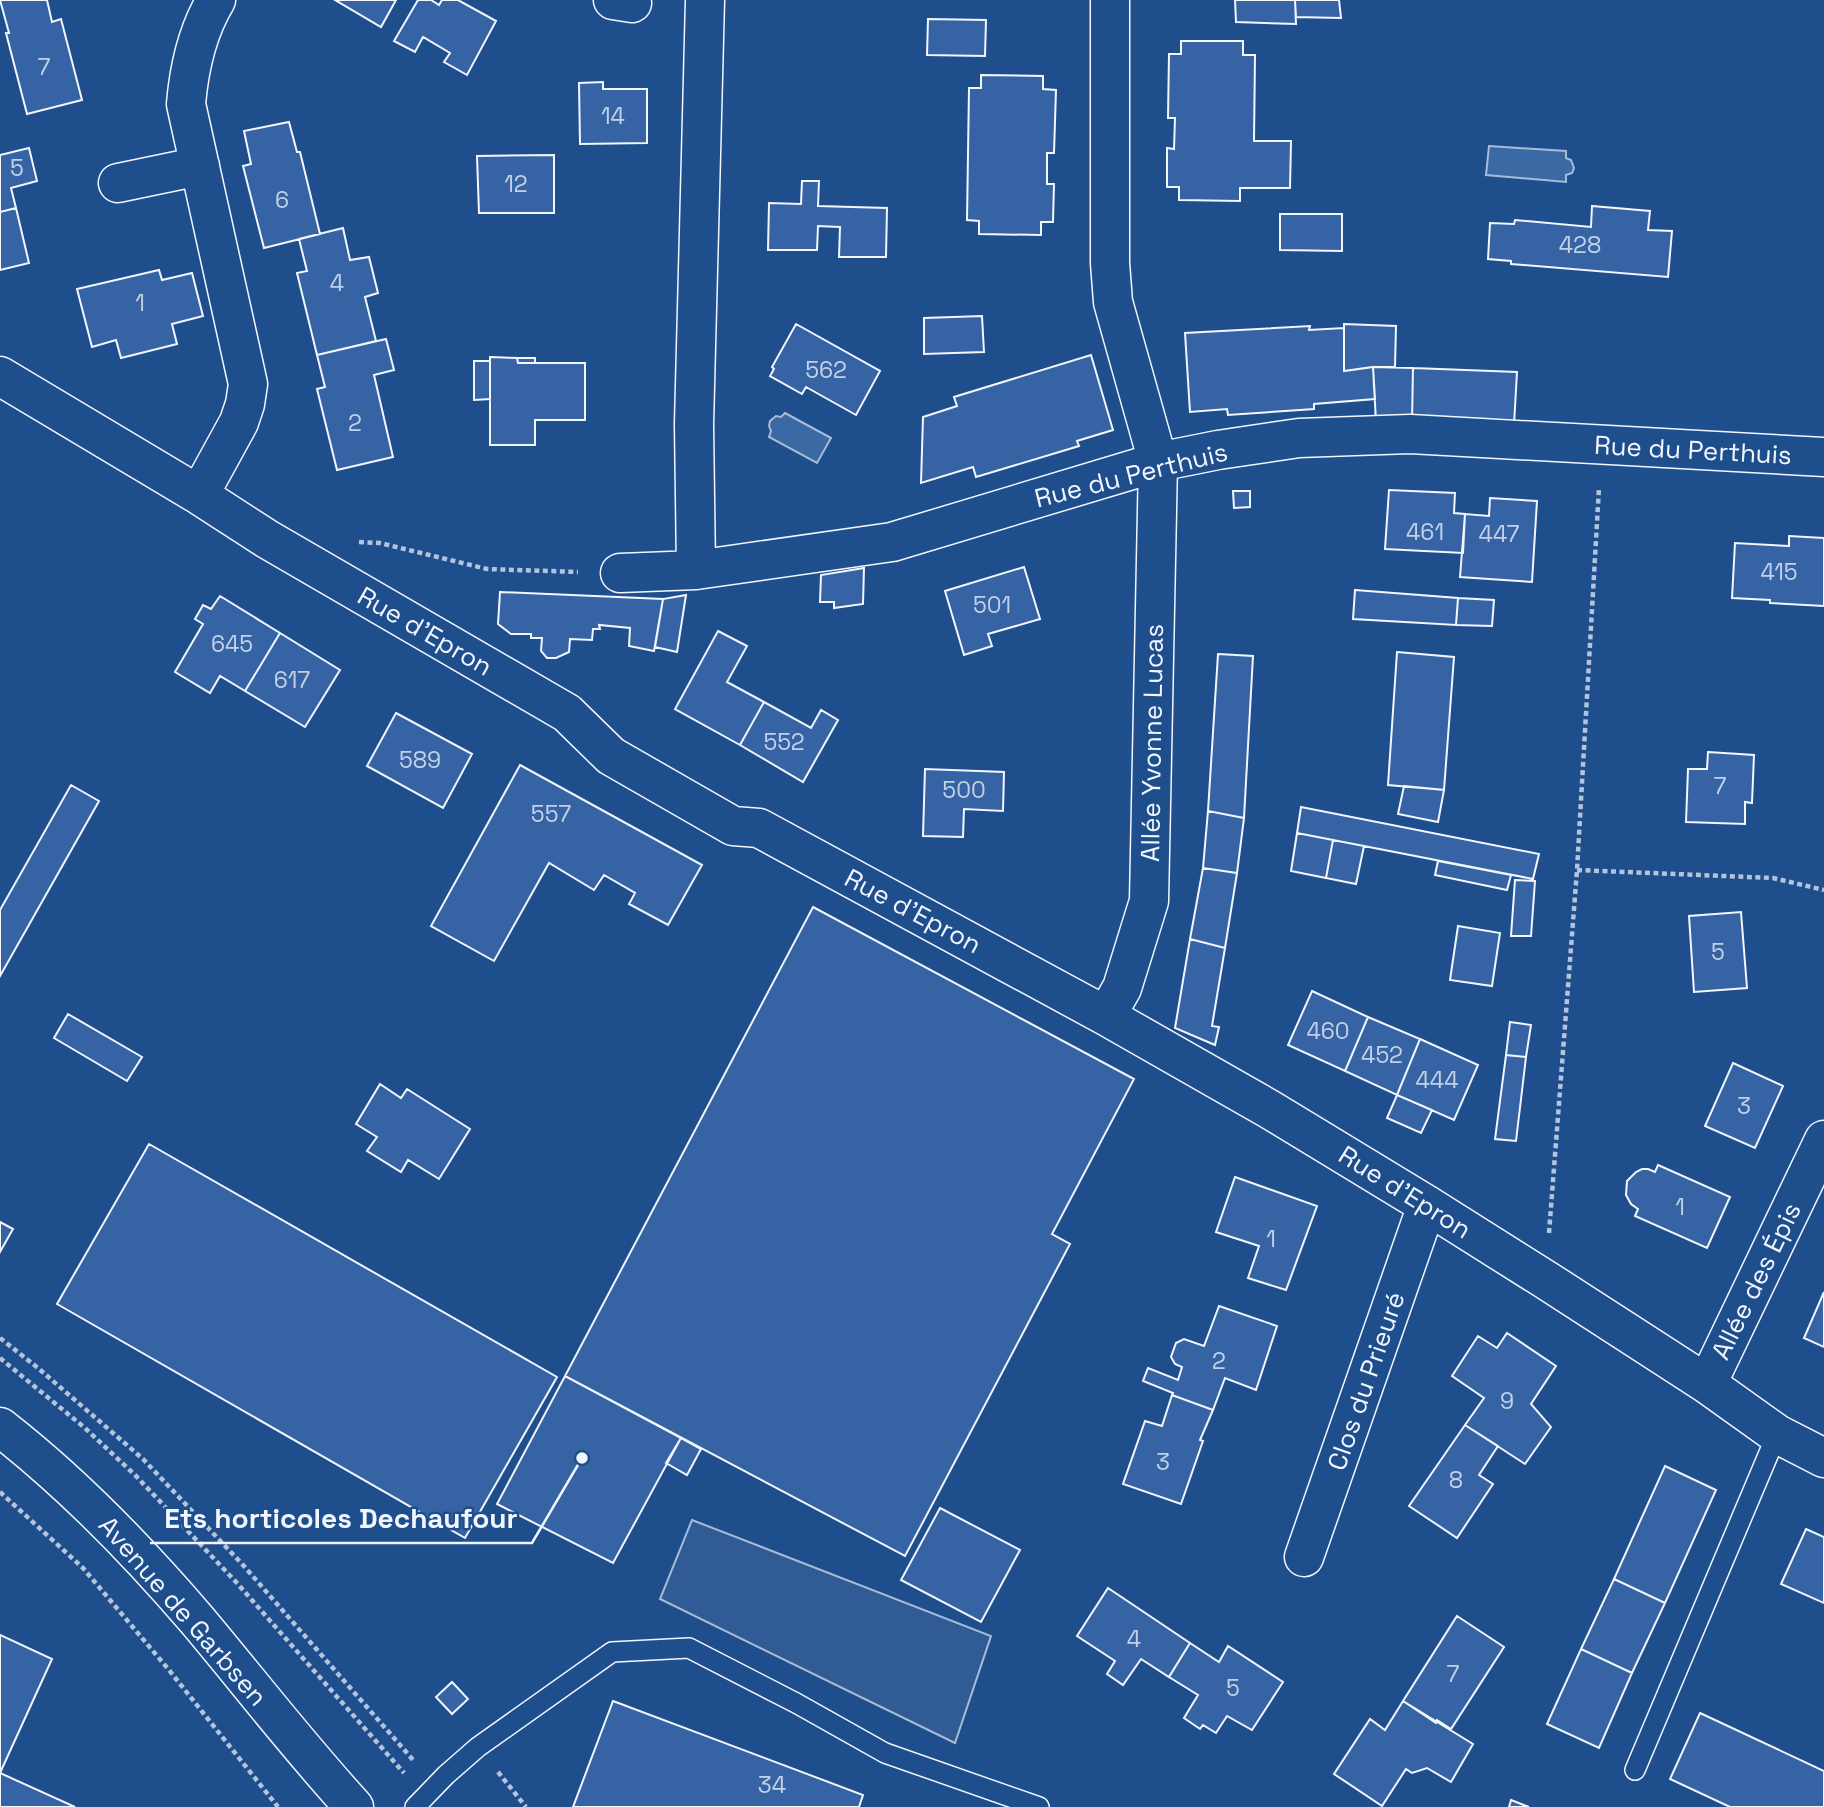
<svg xmlns="http://www.w3.org/2000/svg" width="1824" height="1807" viewBox="0 0 1824 1807" font-family="'Space Grotesk',sans-serif">
	<style>
		.parking { fill: #305b95; stroke: #a8bbd7; stroke-width: 2 }
		.water { fill: #3b69a3; stroke: #a8bbd7; stroke-width: 2 }
		.building { fill: #3563a3; stroke: #f2f6ff; stroke-width: 2 }
		.lines { fill: none; stroke-linecap: round; stroke-linejoin: round }
		.lane-casing { stroke: #f2f6ff; stroke-width: 22 }
		.street-casing { stroke: #f2f6ff; stroke-width: 41 }
		.secondary-casing { stroke: #f2f6ff; stroke-width: 41 }
		.path { stroke: #b3c4dc; stroke-width: 4.5; stroke-dasharray: 5 3.5; stroke-linecap: butt }
		.lane { stroke: #1f4e8c; stroke-width: 19 }
		.street { stroke: #1f4e8c; stroke-width: 38 }
		.secondary { stroke: #1f4e8c; stroke-width: 38 }
		.labels { text-anchor: middle; stroke-width: 5; stroke-linejoin: round; paint-order: stroke }
		.number-label { font-size: 23px; fill: #c3d1e8 }
		.street-label { font-size: 26px; fill: #f2f6ff; stroke: #1f4e8c }
		.leader { fill: none; stroke: #f2f6ff; stroke-width: 2.5 }
		.callout-dot { fill: #f2f6ff; stroke: #1f4e8c; stroke-width: 2.5 }
		.callout-label { font-size: 28px; text-anchor: middle; font-weight: bold; fill: #f2f6ff; stroke: #1f4e8c; stroke-width: 5; stroke-linejoin: round; paint-order: stroke }
	</style>
	<rect width="100%" height="100%" fill="#1f4e8c"/>
	<path class="parking" d="M692,1520L991,1636L955,1743L660,1599Z"/>
	<path class="water" d="M1489,146L1566,151V158L1571,160L1574,168L1572,173L1566,175V182L1486,175Z
		M785,413L831,438L817,463L769,437L771,431L769,426L770,421L776,416L781,417Z"/>
	<path class="building" d="M0,0H47L52,22L61,19L82,100L27,114L6,33H9Z
		M335,0H396L381,27Z
		M418,0H431L439,5L442,0H458L496,21L467,75L444,62L450,53L423,37L415,52L394,41Z
		M1235,0H1295L1296,24L1236,22Z
		M1295,0H1339L1341,18L1296,17Z
		M928,19L986,20L985,56L927,55Z
		M1181,41H1243V55H1255L1254,141H1291L1290,188H1240V201L1179,200V187H1167V148L1174,149L1175,118H1168L1169,54H1181Z
		M981,75L1043,76V89L1056,90L1054,153H1047V184H1054L1053,222H1041V235L979,234V221L967,220L969,88H981Z
		M603,82V89H647V143L580,144L579,83Z
		M289,122L297,152H300L320,234L264,248L243,166L251,164L244,131Z
		M29,148L37,181L11,188L16,208L0,212V155Z
		M554,155V213H479L477,156Z
		M802,181H819L818,206L887,208L886,257H839L840,227L818,226L817,250H768L769,203L801,204Z
		M1592,206L1650,211L1648,230L1672,231L1668,277L1511,264V261L1488,259L1490,223L1514,224L1515,220L1591,227Z
		M16,208L29,263L0,270V212Z
		M1280,214H1342V251L1280,250Z
		M343,228L350,260L369,257L378,293L365,297L376,341L317,355L297,273L307,271L299,239Z
		M159,270L162,280L192,273L203,316L172,324L177,344L121,358L116,340L92,347L77,289Z
		M982,316L984,352L924,354V318Z
		M796,324L880,371L856,415L806,387L802,394L770,376L774,369L772,367Z
		M1344,324L1396,326L1395,367H1373L1344,371Z
		M1310,326L1309,330L1344,328V371L1373,367L1375,399L1314,404V409L1228,415L1227,409L1190,412L1185,333Z
		M386,339L394,370L374,375L393,457L337,470L317,389L325,387L317,355Z
		M1091,355L1113,430L1077,441L1079,446L976,477L973,467L921,483L923,417L957,406L954,397Z
		M490,357L517,358L518,363H585V420H535V445H490Z
		M517,358H535V363H518Z
		M474,361H490V399L474,400Z
		M1373,367L1413,368L1412,423L1376,422Z
		M1413,368L1517,372L1514,425L1412,423Z
		M1389,490L1455,493L1454,513L1465,514L1463,553L1385,549Z
		M1233,491H1250V507L1234,508Z
		M1490,498L1537,501L1532,582L1460,577L1465,514L1489,516Z
		M1789,536L1824,538V606L1770,603V600L1732,598L1735,543L1789,546Z
		M1024,567L1040,619L988,634L992,646L964,655L945,591Z
		M864,568L863,604L834,608V602H820L821,575Z
		M1355,590L1458,598L1456,625L1353,619Z
		M500,592L663,599L654,651L629,646L630,628L599,625L600,629H593L592,640L570,639L569,652L556,658H547L541,651L542,638H531V634H511L498,624Z
		M686,595L677,652L655,647L663,599Z
		M220,596L280,633L245,691L220,676L210,693L175,672L203,624L195,619L203,605L211,609Z
		M1458,598L1494,600L1492,626L1456,625Z
		M718,631L747,646L727,682L764,702L740,745L675,709Z
		M280,633L340,670L305,727L245,691Z
		M1397,652L1454,657L1444,790L1388,785Z
		M1218,654L1253,656L1244,818L1208,811Z
		M764,702L811,728L821,710L838,720L803,782L740,745Z
		M396,713L472,754L443,808L367,766Z
		M1708,752L1754,755L1752,803L1745,802V824L1686,822L1688,769H1707Z
		M520,765L702,865L668,925L629,904L635,893L604,875L594,890L549,863L494,961L431,926Z
		M925,769L1004,772L1003,811L964,809L963,837L923,836Z
		M71,785L99,801L0,976V910Z
		M1404,786L1444,790L1438,822L1398,814Z
		M1301,807L1539,854L1533,879L1297,833Z
		M1208,811L1244,818L1237,873L1203,868Z
		M1297,833L1333,840L1326,878L1291,871Z
		M1333,840L1364,846L1356,884L1326,878Z
		M1438,861L1511,875L1507,890L1435,875Z
		M1203,868L1237,873L1225,948L1190,939Z
		M1515,880L1535,881L1531,936H1511Z
		M813,907L1134,1079L1052,1234L1070,1244L905,1556L565,1376Z
		M1741,912L1747,988L1694,992L1689,916Z
		M1458,926L1500,933L1492,986L1450,980Z
		M1190,939L1225,948L1212,1026L1219,1027L1215,1045L1175,1028Z
		M1312,991L1368,1017L1345,1071L1288,1045Z
		M68,1014L142,1057L127,1081L54,1038Z
		M1368,1017L1420,1039L1397,1095L1345,1071Z
		M1510,1022L1531,1025L1526,1057L1506,1055Z
		M1420,1039L1478,1065L1454,1120L1397,1095Z
		M1506,1055L1526,1057L1516,1141L1495,1139Z
		M1733,1063L1783,1086L1755,1148L1705,1126Z
		M380,1084L401,1098L407,1089L470,1129L439,1179L408,1160L401,1172L367,1151L377,1137L356,1124Z
		M1397,1095L1432,1110L1421,1133L1387,1118Z
		M149,1144L557,1377L465,1538L57,1304Z
		M1658,1165L1730,1197L1707,1248L1635,1216L1638,1209L1631,1204L1626,1195L1627,1181L1636,1172L1642,1169H1648L1655,1172Z
		M1235,1177L1317,1206L1286,1290L1248,1278L1259,1246L1216,1232Z
		M0,1222L13,1229L0,1252Z
		M1824,1292V1347L1804,1338Z
		M1219,1306L1277,1326L1256,1390L1225,1378L1213,1410L1172,1395L1173,1393L1143,1381L1148,1368L1178,1380L1182,1367L1175,1364L1171,1357L1176,1343L1184,1339L1204,1346Z
		M1507,1333L1556,1366L1531,1404L1551,1427L1525,1464L1465,1425L1484,1398L1452,1376L1478,1336L1497,1348Z
		M565,1376L681,1438L613,1563L497,1504Z
		M1172,1395L1213,1410L1200,1440L1203,1441L1181,1504L1123,1484L1145,1421L1162,1426Z
		M1465,1425L1498,1446L1479,1475L1493,1484L1457,1538L1409,1506Z
		M681,1438L701,1449L687,1475L666,1463Z
		M1665,1466L1716,1490L1665,1603L1614,1579Z
		M940,1508L1020,1550L981,1622L901,1580Z
		M1806,1529L1824,1537V1603L1781,1584Z
		M1614,1579L1665,1603L1632,1673L1581,1649Z
		M1108,1588L1190,1643L1169,1677L1141,1659L1123,1685L1107,1674L1115,1661L1077,1636Z
		M1457,1616L1504,1647L1451,1729L1437,1720L1436,1723L1403,1701Z
		M0,1635L52,1659L0,1773L75,1807H0Z
		M1190,1643L1219,1662L1228,1646L1283,1682L1252,1730L1227,1716L1216,1733L1203,1725L1200,1729L1184,1718L1198,1695L1169,1677Z
		M1581,1649L1632,1673L1599,1748L1547,1724Z
		M452,1682L468,1699L452,1714L436,1697Z
		M613,1701L863,1795L859,1807H573Z
		M1403,1701L1473,1744L1451,1782L1427,1768L1412,1773L1406,1769L1382,1806L1334,1774L1370,1719L1385,1730Z
		M1700,1713L1824,1771V1807H1730L1670,1779Z
		M1511,1800L1529,1807H1509Z"/>
	<g class="lines">
		<g class="lane-casing">
			<path id="lane" d="M1635,1770L1777,1434
				M415,1807L446,1775L478,1747L612,1652L689,1648L796,1703L885,1753L1039,1807"/>
		</g>
		<g class="street-casing">
			<path id="street" d="M613,0L632,3
				M118,183L200,166
				M0,376L199,495L267,539L567,713L611,756L733,826L759,828L1106,1016L1269,1109L1427,1205L1546,1280L1707,1384L1777,1434L1824,1458
				M199,495L239,422L245,404L248,384L186,104C189,69 198,30 216,0
				M696,570L694,424L705,0
				M620,573L696,570L892,542L1158,462L1218,450L1299,438L1410,434L1824,457
				M1106,1016L1122,988L1149,901L1158,462L1113,302L1110,263V0
				M1707,1384L1824,1140
				M1304,1557L1427,1205"/>
		</g>
		<g class="secondary-casing">
			<path id="secondary" d="M0,1427C72,1483 137,1550 197,1620C249,1682 299,1747 354,1807"/>
		</g>
		<path class="path" d="M359,542L380,543L487,569L578,572
			M1577,870L1773,878L1824,890
			M1549,1233L1577,870L1599,488
			M0,1338L38,1368L143,1459L243,1565L414,1761
			M0,1358L85,1428L136,1476L236,1582L404,1773
			M0,1492L83,1568L169,1670L278,1807
			M498,1772L526,1807"/>
		<use href="#lane" class="lane"/>
		<use href="#street" class="street"/>
		<use href="#secondary" class="secondary"/>
	</g>
	<g class="labels">
		<g class="number-label">
			<text x="44" y="75">7</text>
			<text x="613" y="124">14</text>
			<text x="17" y="176">5</text>
			<text x="516" y="192">12</text>
			<text x="282" y="208">6</text>
			<text x="1580" y="253">428</text>
			<text x="337" y="291">4</text>
			<text x="140" y="311">1</text>
			<text x="826" y="378">562</text>
			<text x="355" y="431">2</text>
			<text x="1425" y="540">461</text>
			<text x="1499" y="542">447</text>
			<text x="1779" y="580">415</text>
			<text x="992" y="613">501</text>
			<text x="232" y="652">645</text>
			<text x="292" y="688">617</text>
			<text x="784" y="750">552</text>
			<text x="420" y="768">589</text>
			<text x="1720" y="794">7</text>
			<text x="964" y="798">500</text>
			<text x="551" y="822">557</text>
			<text x="1718" y="960">5</text>
			<text x="1328" y="1039">460</text>
			<text x="1382" y="1063">452</text>
			<text x="1437" y="1088">444</text>
			<text x="1744" y="1114">3</text>
			<text x="1680" y="1215">1</text>
			<text x="1271" y="1247">1</text>
			<text x="1219" y="1369">2</text>
			<text x="1507" y="1409">9</text>
			<text x="1163" y="1470">3</text>
			<text x="1456" y="1488">8</text>
			<text x="1134" y="1647">4</text>
			<text x="1453" y="1682">7</text>
			<text x="1233" y="1696">5</text>
			<text x="772" y="1793">34</text>
		</g>
		<g class="street-label">
			<text transform="translate(1693 450) rotate(3)" y="9">Rue du Perthuis</text>
			<text transform="translate(1131 475) rotate(-14)" y="9">Rue du Perthuis</text>
			<text transform="translate(425 631) rotate(30)" y="9">Rue d'Epron</text>
			<text transform="translate(1152 743) rotate(-89)" y="9">Allée Yvonne Lucas</text>
			<text transform="translate(913 911) rotate(28)" y="9">Rue d'Epron</text>
			<text transform="translate(1405 1192) rotate(32)" y="9">Rue d'Epron</text>
			<text transform="translate(1756 1281) rotate(-64)" y="9">Allée des Épis</text>
			<text transform="translate(1366 1381) rotate(-71)" y="9">Clos du Prieuré</text>
			<text transform="translate(183 1611) rotate(49)" y="9">Avenue de Garbsen</text>
		</g>
	</g>
	<path class="leader" d="M582 1458L532 1543H150"/>
	<circle class="callout-dot" cx="582" cy="1458" r="7"/>
	<g class="callout-label">
		<text x="341" y="1528">Ets horticoles Dechaufour</text>
	</g>
</svg>
